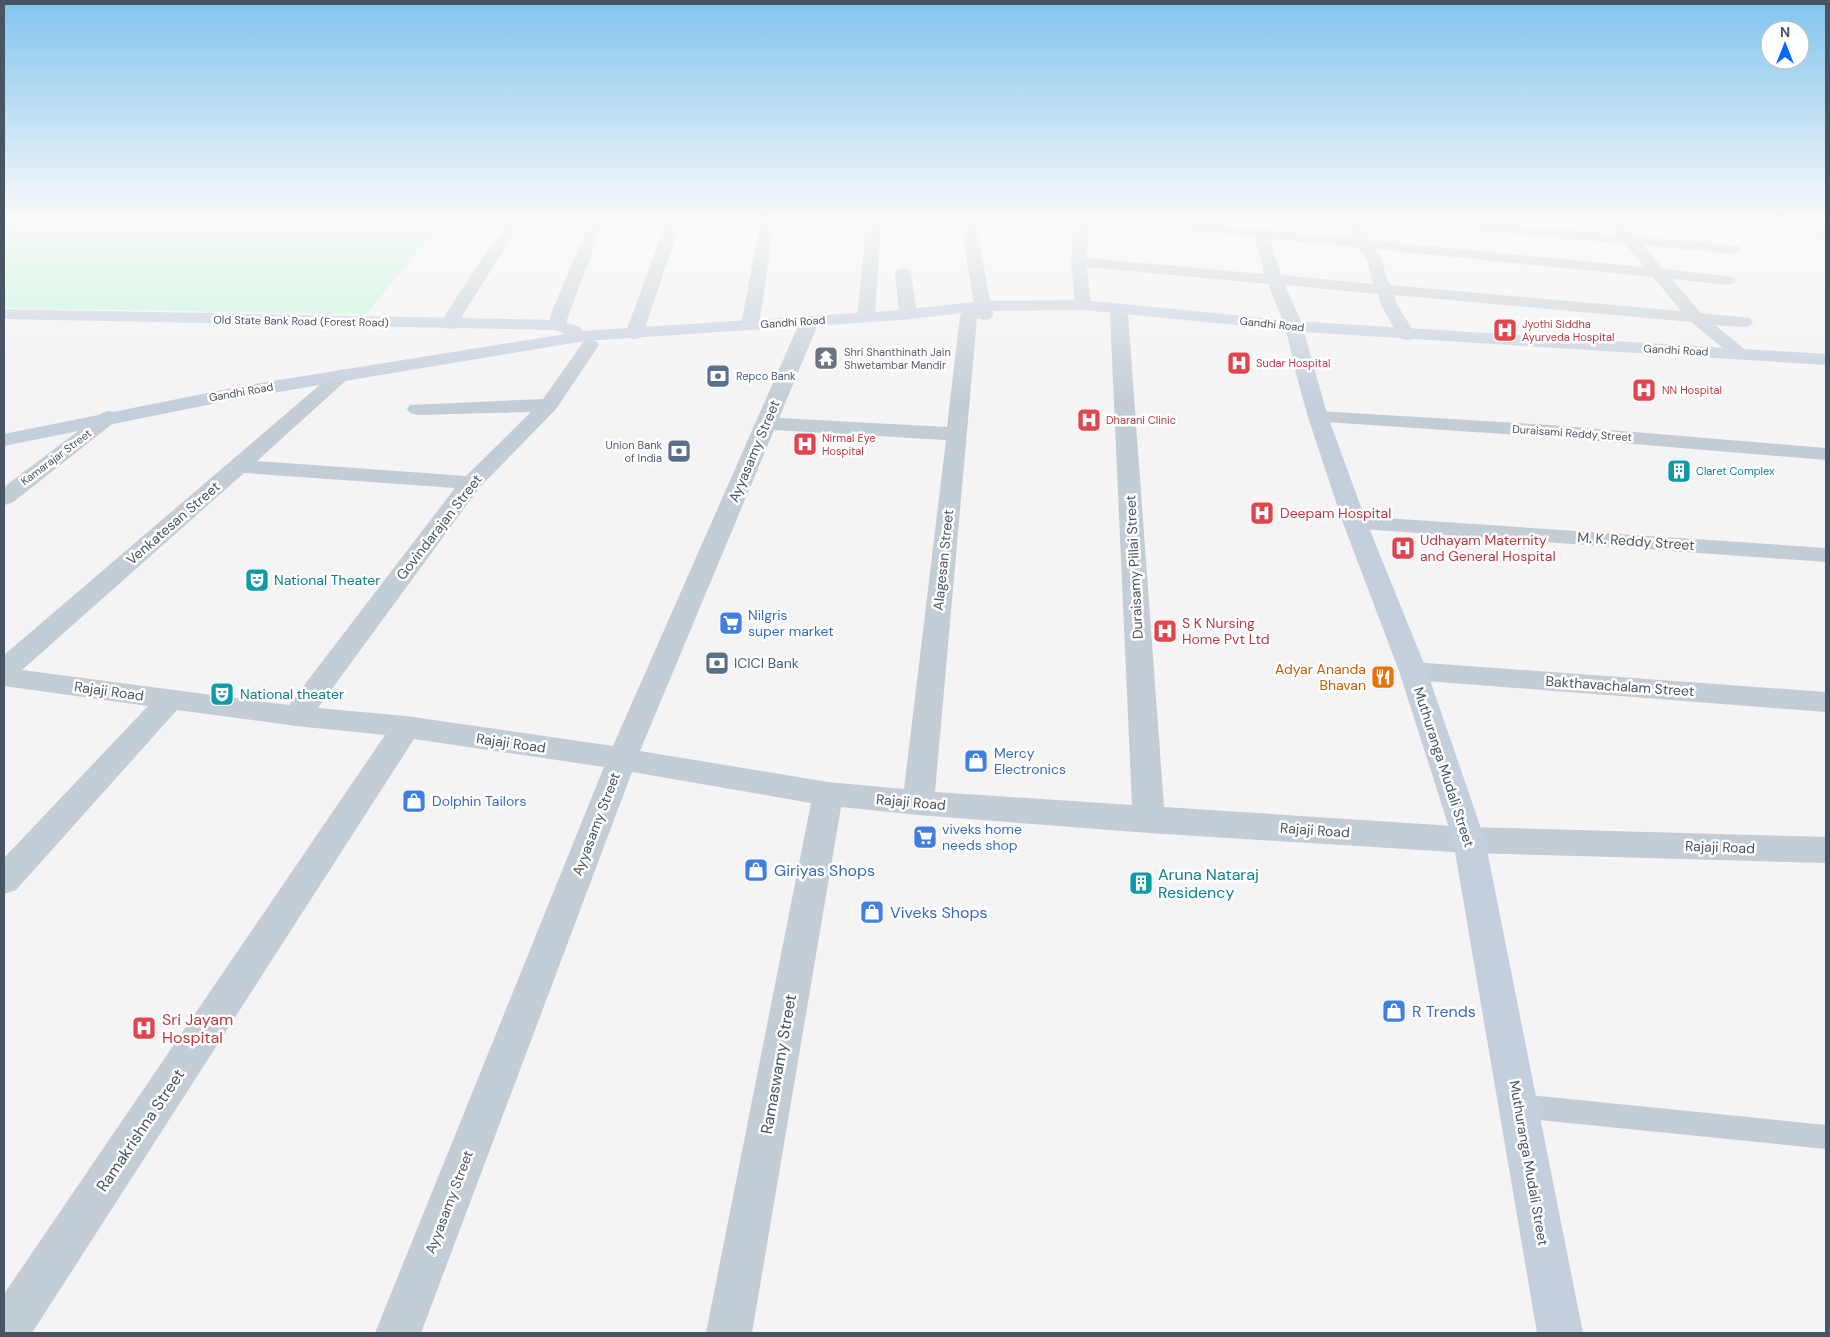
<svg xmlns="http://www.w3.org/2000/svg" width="1830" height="1337" viewBox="0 0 1830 1337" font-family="'DM Sans',sans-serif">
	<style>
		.education { fill: #e6e4e5 }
		.green { fill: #bef5d6 }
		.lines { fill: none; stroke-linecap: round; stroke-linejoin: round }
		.lane { fill: #c2cdd5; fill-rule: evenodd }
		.street { fill: #c2cdd5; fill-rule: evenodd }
		.secondary { fill: #c4cfdd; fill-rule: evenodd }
		.labels { text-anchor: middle; stroke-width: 5; stroke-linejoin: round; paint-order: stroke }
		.far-street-label { font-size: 11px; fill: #485563; stroke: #fff }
		.far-health-label { font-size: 11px; fill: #be3a42; stroke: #fff; text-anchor: start }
		.far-worship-label { font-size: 11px; fill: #5b616d; stroke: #fff; text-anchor: start }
		.far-service-label { font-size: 11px; fill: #4e5e75; stroke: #fff; text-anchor: start }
		.far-culture-label { font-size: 11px; fill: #0d838f; stroke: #fff; text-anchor: start }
		.street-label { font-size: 14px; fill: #485563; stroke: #fff }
		.health-label { font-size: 14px; fill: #be3a42; stroke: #fff; text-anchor: start }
		.culture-label { font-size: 14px; fill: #0d838f; stroke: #fff; text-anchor: start }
		.shop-label { font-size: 14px; fill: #366cbe; stroke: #fff; text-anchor: start }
		.service-label { font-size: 14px; fill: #4e5e75; stroke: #fff; text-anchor: start }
		.food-label { font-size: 14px; fill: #c56008; stroke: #fff; text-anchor: end }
		.near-shop-label { font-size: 16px; fill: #366cbe; stroke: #fff; text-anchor: start }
		.near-culture-label { font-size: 16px; fill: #0d838f; stroke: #fff; text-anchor: start }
		.near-health-label { font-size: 16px; fill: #be3a42; stroke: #fff; text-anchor: start }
		.near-street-label { font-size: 16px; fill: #485563; stroke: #fff }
	</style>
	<rect width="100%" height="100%" fill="#f5f3f3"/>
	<path class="education" d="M1749,221L1826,225V244L1798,234L1750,225Z"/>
	<path class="green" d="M4,218H446L366,314L4,308Z"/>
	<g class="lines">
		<path class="lane" d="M1518,1094L1826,1125V1149L1518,1118L1510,1114L1506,1106L1510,1098Z"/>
		<path class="street" d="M510,218H524L464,313L457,328L451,329L445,328L442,324L446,313Z
			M591,218H605L569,314L564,329L558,330L552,329L549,325L551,314Z
			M668,218H682L643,334L640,338L634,339L628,338L625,334Z
			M761,218H775L759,325L756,329L750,330L744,329L741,325Z
			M867,218H881L875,317L872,321L866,322L860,321L857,317Z
			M960,218H974L993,315L990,319L984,320L977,318L935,792L1132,805L1110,314L1113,310L1119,309L1125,310L1128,314L1164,807L1469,827L1826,837V863L1469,853L1149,833L918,815L841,807L752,1333H706L811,803L632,772L421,1333H375L604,767L414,739L32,1333H4V1294L385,735L296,726L177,710L16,890L4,894V858L148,706L4,686V655L336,371L343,369L350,371L352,375L257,461L466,476L531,412L417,415L410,413L407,409L410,405L543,399L584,341L590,340L596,341L599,345L556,409L479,488L318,708L406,716L613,746L802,317L808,316L814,317L817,321L816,329L779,418L947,427L960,316L963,312H975ZM774,430L946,440L904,789L828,782L640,751ZM244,473L455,488L289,705L22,670Z
			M1074,218H1088L1087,258L1264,274L1255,237L1107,222L1102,221L1100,218H1150L1353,238L1350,218H1364L1368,240L1644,267L1625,244L1385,222L1380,221L1378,218H1433L1618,234L1606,218H1620L1634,236L1739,246L1742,249L1739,252L1734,254L1643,245L1663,269L1734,277L1736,280L1734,283L1728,285L1672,279L1701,313L1750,318L1753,322L1750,326L1744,327L1715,325L1749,353L1746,357L1740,359L1734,357L1691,322L1395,295L1396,303L1416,335L1413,339L1407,340L1401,339L1398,335L1380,303L1378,294L1285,285L1303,326L1300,330L1294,331L1288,330L1285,326L1268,284L1087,267L1091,305L1089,309H1077L1075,305L1071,262ZM1270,239L1357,247L1367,259L1373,284L1281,275ZM1375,249L1653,277L1681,311L1390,285C1382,273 1387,261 1375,249Z
			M1695,218H1722L1723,219L1721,222L1697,221Z
			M903,268L909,270L911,273L917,314L914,318L908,319L902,318L899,314L895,273L897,270Z
			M109,411L116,413L119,417L116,421L12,503L4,505V487L102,413Z
			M1318,411L1550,425L1826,448V460L1550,437L1311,421L1308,417L1311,413Z
			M1355,516L1826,548V562L1347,528L1343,523L1347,518Z
			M1413,662L1826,692V712L1413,680L1403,678L1399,671L1403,664Z"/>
		<path class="secondary" d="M1083,300L1294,321L1826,354V365L1304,332L1328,417L1367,523L1427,671L1485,840L1583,1333H1537L1453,840L1399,671L1343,523L1308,417L1296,374L1286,330L1083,310L981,311L901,320L585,341L242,398L4,446V434L242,386L565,334L556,330L4,319V309L558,320L580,327L583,331L901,310L981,301Z"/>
	</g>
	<linearGradient id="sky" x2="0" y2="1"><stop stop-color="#81c4ee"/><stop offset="0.54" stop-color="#fafafa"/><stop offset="1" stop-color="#fafafa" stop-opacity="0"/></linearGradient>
	<rect width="1830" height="405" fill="url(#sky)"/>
	<defs>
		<g id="hospital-square" transform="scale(1.25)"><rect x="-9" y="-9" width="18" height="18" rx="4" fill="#e0444e" stroke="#fff"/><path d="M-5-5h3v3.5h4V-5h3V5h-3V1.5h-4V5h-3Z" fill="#fff"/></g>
		<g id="temple-square" transform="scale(1.25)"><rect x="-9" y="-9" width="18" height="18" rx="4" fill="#6b7280" stroke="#fff"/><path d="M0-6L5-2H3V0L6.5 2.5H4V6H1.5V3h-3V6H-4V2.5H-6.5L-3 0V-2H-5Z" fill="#fff"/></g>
		<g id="bank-square" transform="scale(1.25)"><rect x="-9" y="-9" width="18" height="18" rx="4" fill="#5c6f8a" stroke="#fff"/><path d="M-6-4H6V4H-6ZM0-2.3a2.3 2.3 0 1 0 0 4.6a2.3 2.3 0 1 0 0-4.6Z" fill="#fff"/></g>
		<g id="building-square" transform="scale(1.25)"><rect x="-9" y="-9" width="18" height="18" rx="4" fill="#0f9aa8" stroke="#fff"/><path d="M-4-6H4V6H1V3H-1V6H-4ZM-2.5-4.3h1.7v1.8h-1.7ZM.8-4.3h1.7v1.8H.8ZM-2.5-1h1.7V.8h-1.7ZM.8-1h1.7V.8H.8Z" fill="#fff"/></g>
		<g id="theatre-square" transform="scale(1.25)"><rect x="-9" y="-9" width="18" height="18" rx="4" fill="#0f9aa8" stroke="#fff"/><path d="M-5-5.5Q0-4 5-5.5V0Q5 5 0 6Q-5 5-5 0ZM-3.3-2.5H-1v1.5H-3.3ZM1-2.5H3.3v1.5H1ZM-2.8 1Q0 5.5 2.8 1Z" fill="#fff"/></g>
		<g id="supermarket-square" transform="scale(1.25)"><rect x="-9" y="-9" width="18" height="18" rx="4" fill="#3f7fe0" stroke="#fff"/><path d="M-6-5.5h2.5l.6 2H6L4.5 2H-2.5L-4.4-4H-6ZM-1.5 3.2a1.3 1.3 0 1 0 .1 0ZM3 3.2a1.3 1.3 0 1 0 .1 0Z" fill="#fff"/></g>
		<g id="restaurant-square" transform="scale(1.25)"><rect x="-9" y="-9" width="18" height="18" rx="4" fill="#e8710a" stroke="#fff"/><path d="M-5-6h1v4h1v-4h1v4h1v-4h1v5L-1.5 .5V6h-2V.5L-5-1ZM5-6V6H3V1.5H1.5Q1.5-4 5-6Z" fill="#fff"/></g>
		<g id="shop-square" transform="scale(1.25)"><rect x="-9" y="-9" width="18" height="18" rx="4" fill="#3f7fe0" stroke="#fff"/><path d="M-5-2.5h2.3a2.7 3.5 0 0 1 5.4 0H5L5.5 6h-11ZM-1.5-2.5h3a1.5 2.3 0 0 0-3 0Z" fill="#fff"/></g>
	</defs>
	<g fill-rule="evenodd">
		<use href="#hospital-square" x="1505" y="330"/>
		<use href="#temple-square" x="826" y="358"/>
		<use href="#hospital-square" x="1239" y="363"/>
		<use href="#bank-square" x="718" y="376"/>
		<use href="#hospital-square" x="1644" y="390"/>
		<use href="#hospital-square" x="1089" y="420"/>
		<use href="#hospital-square" x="805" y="444"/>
		<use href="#bank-square" x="679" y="451"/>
		<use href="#building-square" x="1679" y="471"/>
		<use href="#hospital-square" x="1262" y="513"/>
		<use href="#hospital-square" x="1403" y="548"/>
		<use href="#theatre-square" x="257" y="580"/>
		<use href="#supermarket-square" x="731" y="623"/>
		<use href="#hospital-square" x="1165" y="631"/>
		<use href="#bank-square" x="717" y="663"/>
		<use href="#restaurant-square" x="1383" y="677"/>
		<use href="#theatre-square" x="222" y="694"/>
		<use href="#shop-square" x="976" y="761"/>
		<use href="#shop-square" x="414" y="801"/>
		<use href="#supermarket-square" x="925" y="837"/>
		<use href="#shop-square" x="756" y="870"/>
		<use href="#building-square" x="1141" y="883"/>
		<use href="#shop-square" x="872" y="912"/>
		<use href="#shop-square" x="1394" y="1011"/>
		<use href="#hospital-square" x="144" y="1028"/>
	</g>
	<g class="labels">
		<g class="far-street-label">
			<text transform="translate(301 321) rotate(1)" y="4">Old State Bank Road (Forest Road)</text>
			<text transform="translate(793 322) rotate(-4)" y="4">Gandhi Road</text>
			<text transform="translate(1272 324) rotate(6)" y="4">Gandhi Road</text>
			<text transform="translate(1676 350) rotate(3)" y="4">Gandhi Road</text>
			<text transform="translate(241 392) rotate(-10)" y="4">Gandhi Road</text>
			<text transform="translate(1572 433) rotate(4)" y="4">Duraisami Reddy Street</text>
			<text transform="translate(56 457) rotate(-37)" y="4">Kamarajar Street</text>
		</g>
		<g class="far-health-label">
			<text x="1522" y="328">Jyothi Siddha<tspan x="1522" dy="13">Ayurveda Hospital</tspan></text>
			<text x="1256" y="367">Sudar Hospital</text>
			<text x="1662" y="394">NN Hospital</text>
			<text x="1106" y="424">Dharani Clinic</text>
			<text x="822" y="442">Nirmal Eye<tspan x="822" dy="13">Hospital</tspan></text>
		</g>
		<g class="far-worship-label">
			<text x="844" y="356">Shri Shanthinath Jain<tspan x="844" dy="13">Shwetambar Mandir</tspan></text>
		</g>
		<g class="far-service-label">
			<text x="736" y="380">Repco Bank</text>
			<text x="662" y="449" text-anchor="end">Union Bank<tspan x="662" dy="13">of India</tspan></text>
		</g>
		<g class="far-culture-label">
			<text x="1696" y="475">Claret Complex</text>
		</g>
		<g class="street-label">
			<text transform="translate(754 451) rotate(-67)" y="5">Ayyasamy Street</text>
			<text transform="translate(173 523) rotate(-41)" y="5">Venkatesan Street</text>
			<text transform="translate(439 527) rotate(-52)" y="5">Govindarajan Street</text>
			<text transform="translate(1636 541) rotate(4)" y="5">M. K. Reddy Street</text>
			<text transform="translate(943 560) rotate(-84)" y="5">Alagesan Street</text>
			<text transform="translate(1134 567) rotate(-93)" y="5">Duraisamy Pillai Street</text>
			<text transform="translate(1620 686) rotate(4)" y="5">Bakthavachalam Street</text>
			<text transform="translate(109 691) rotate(8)" y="5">Rajaji Road</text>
			<text transform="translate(511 743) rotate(8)" y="5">Rajaji Road</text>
			<text transform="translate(1444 767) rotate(72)" y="5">Muthuranga Mudali Street</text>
			<text transform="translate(911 802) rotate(5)" y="5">Rajaji Road</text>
			<text transform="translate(596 824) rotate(-69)" y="5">Ayyasamy Street</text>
			<text transform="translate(1315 830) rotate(4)" y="5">Rajaji Road</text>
			<text transform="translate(1720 847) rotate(2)" y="5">Rajaji Road</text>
			<text transform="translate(1529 1163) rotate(80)" y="5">Muthuranga Mudali Street</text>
			<text transform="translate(449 1202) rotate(-69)" y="5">Ayyasamy Street</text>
		</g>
		<g class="health-label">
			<text x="1280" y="518">Deepam Hospital</text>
			<text x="1420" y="545">Udhayam Maternity<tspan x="1420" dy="16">and General Hospital</tspan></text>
			<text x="1182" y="628">S K Nursing<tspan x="1182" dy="16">Home Pvt Ltd</tspan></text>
		</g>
		<g class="culture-label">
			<text x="274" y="585">National Theater</text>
			<text x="240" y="699">National theater</text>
		</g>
		<g class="shop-label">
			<text x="748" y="620">Nilgris<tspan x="748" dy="16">super market</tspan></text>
			<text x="994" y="758">Mercy<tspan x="994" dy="16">Electronics</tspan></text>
			<text x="432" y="806">Dolphin Tailors</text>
			<text x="942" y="834">viveks home<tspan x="942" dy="16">needs shop</tspan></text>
		</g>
		<g class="service-label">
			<text x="734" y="668">ICICI Bank</text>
		</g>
		<g class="food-label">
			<text x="1366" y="674">Adyar Ananda<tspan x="1366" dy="16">Bhavan</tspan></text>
		</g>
		<g class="near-shop-label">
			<text x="774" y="876">Giriyas Shops</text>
			<text x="890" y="918">Viveks Shops</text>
			<text x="1412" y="1017">R Trends</text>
		</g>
		<g class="near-culture-label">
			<text x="1158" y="880">Aruna Nataraj<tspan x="1158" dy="18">Residency</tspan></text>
		</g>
		<g class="near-health-label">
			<text x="162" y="1025">Sri Jayam<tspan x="162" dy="18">Hospital</tspan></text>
		</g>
		<g class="near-street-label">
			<text transform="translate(778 1064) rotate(-80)" y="6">Ramaswamy Street</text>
			<text transform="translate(140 1130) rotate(-56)" y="6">Ramakrishna Street</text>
		</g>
	</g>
	<rect width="1830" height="1337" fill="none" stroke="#485563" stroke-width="10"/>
	<g transform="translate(1785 45)"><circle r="24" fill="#ffffff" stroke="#b6bbc1"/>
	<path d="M0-4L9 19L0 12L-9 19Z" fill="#0669fc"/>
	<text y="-8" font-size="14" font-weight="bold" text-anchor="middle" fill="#485563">N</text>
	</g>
</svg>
